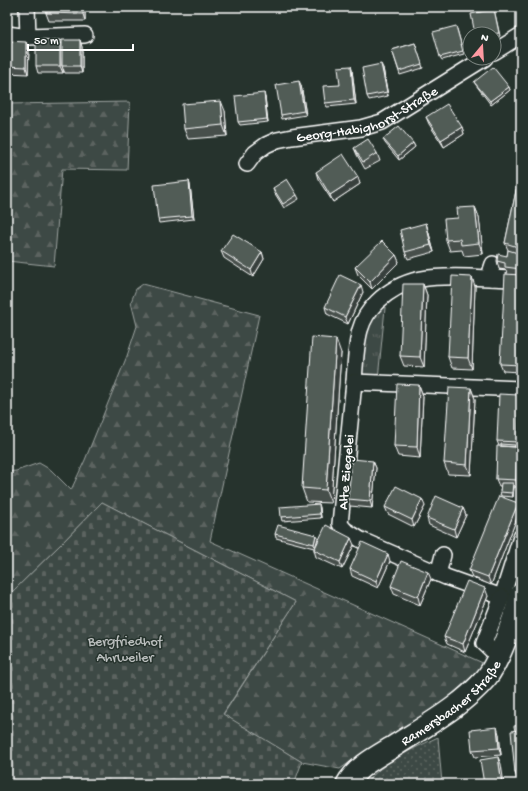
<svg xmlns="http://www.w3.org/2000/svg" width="528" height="791" viewBox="0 0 528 791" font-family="'Gochi Hand',sans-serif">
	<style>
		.grass { fill: url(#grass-dots); stroke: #9ea4a2 }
		.forest { fill: url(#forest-firs); stroke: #9ea4a2 }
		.cemetery { fill: url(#cemetery-stones); stroke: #9ea4a2 }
		.park { fill: url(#park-tufts); stroke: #9ea4a2 }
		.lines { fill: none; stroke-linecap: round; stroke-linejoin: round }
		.street-casing { stroke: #fff; stroke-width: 18 }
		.secondary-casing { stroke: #fff; stroke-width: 24 }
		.street { stroke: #26332d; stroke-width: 15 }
		.secondary { stroke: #26332d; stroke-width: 21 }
		.wall { fill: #464f4b; stroke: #fff }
		.shaded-wall { fill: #39403d; stroke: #fff }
		.building { fill: #515c57; stroke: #fff }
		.labels { text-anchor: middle; stroke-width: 3; stroke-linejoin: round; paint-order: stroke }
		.street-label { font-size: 14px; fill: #fff; stroke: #26332d }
		.park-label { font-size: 14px; fill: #bbbfbe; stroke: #26332d }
	</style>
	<defs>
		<pattern id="grass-dots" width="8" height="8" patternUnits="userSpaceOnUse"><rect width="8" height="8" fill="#3e4944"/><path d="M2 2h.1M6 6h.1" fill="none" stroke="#5b6460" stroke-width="1.8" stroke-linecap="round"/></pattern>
		<pattern id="forest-firs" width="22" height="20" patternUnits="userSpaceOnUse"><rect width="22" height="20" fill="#3e4944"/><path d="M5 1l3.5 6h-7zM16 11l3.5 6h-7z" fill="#5b6460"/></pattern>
		<pattern id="cemetery-stones" width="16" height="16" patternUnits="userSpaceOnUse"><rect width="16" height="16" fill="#3e4944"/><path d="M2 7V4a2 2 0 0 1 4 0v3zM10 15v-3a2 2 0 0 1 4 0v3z" fill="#5b6460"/></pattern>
		<pattern id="park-tufts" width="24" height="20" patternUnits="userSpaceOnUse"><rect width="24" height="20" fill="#3e4944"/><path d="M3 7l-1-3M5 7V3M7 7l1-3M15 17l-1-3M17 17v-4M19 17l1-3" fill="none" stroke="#5b6460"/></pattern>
	</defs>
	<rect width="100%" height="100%" fill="#26332d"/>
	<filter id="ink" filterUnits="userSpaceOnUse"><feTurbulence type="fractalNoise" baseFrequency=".025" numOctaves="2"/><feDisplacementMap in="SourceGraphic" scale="8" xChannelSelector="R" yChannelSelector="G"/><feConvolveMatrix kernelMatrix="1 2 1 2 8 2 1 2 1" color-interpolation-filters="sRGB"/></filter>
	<g filter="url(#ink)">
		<path class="grass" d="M438,737L442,784H365C383,761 413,749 438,737Z"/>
		<path class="forest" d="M130,102L127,170L62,169L54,266L7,261V104Z
			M143,284L259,315L210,541L485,664L445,701L376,744L340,769L302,762L223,715L296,602L102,502L61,544L7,597V472L16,471L39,463L51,470L71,490L85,460L127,356L137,326L131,302L136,289Z"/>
		<path class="cemetery" d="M102,502L296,602L223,714L302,762L294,784H7V597L61,544Z"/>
		<path class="park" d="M386,298L378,379L356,377L363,331Z"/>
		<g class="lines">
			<g class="street-casing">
				<g id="street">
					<path d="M27,7L28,37"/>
					<path d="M7,34L28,37L85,35"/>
					<path d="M494,52L521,35"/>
					<path id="s1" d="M247,164L255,153L266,145L277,140L292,137L361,128L382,122L485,58"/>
					<path d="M492,278L491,270L493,264"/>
					<path d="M354,382C355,367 356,344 360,330C363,319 369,310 377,302C404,276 434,276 469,277C486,278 504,279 521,279"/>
					<path d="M521,389L354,382L340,524L345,530L361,540L446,577L502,597L521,537"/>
					<path d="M438,574L443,555"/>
					<path d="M498,656L484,643L502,597"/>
				</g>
			</g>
			<g class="secondary-casing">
				<g id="secondary">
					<path id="s2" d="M347,784C357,766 380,755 396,745C427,725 462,706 486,678C500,661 515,615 521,594"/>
				</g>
			</g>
			<use href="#street" class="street"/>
			<use href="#secondary" class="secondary"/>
		</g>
		<path class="wall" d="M46,7H85V21H49L46,13Z
			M505,7H521V8L506,12Z
			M494,9L500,36L494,38Z
			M457,29L464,54L442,60L440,57Z
			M60,40L62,44L80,40L82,47V73H65L63,69V73H38L36,66Z
			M7,41L29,49L28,74L7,73Z
			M415,43L423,68L400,75L392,50Z
			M351,66L352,70L356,104L327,107L325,103L340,85Z
			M383,68L388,96L369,100L367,96Z
			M474,82L509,87L510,90L491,105L476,85Z
			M301,85L306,115L282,119L281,115Z
			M265,97L268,122L240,125L238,122Z
			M225,111L227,136L188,139L184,129Z
			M426,117L462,127L464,134L444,147L429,124Z
			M383,139L413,143L415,147L399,160L385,143Z
			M354,148L377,153L380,161L365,169L357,155Z
			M521,167V372L503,371L500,364L507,274L506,270L499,269L497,261L507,256L508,250L505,243Z
			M316,172L358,177L360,184L333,202L318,179Z
			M189,181L190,185L194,219L159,223L158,219Z
			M273,188L297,195L299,199L284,208L274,192Z
			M475,207L479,217L483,254L464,256L462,250L450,251L446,240L458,218Z
			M426,223L428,230L434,252L408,259L405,252Z
			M221,251L262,252L264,259L253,277L224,258Z
			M396,255L399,262L372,289L358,275L355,267Z
			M472,277L475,287L472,369L452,368L448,357Z
			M423,284L427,295L424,367L404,366L400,356Z
			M363,292L348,324L327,314L325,307Z
			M341,353L331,503L307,502L302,488Z
			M419,385L423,396L420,458L398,456L394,446Z
			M471,388L475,399L471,475L448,474L444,463Z
			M519,395L520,449H518L520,454L518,487H514L513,497L501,496L500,492L501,486H499L496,479L499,446L497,441Z
			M373,461L376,468L372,508L350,506L348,499Z
			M518,503L520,510L491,585L472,577L469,570Z
			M319,504L320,508L321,518L282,521L281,517Z
			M425,506L414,527L388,514L385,507Z
			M463,508L466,515L456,537L429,525L427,518Z
			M275,534L316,535L318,538L316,545H354L342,569L316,557L314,550V548L276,538Z
			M390,561L378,588L352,576L350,569Z
			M431,579L420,605L394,594L391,586Z
			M488,596L465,652L447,644L444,637Z
			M515,731L520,780L518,781L515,773Z
			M499,734L501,755L475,757L472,750Z"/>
		<path class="shaded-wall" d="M83,7H85V21L83,14Z
			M60,40L63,47L62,66L63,69V73L60,66Z
			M80,40L82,47V73L80,66Z
			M26,42L29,49L28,74L26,67Z
			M381,64L383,68L388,96L387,92Z
			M351,66L352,70L356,104L354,100Z
			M299,81L301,85L306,115L304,111Z
			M509,87L510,90L491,105L490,101Z
			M264,93L265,97L268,122L267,119Z
			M221,101L225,111L227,136L223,125Z
			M462,127L464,134L444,147L441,140Z
			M413,143L415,147L399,160L398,156Z
			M358,177L360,184L333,202L330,195Z
			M189,181L190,185L194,219L192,216Z
			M475,207L479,217L483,254L479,243Z
			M426,223L428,230L434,252L431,245Z
			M262,252L264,259L253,277L251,270Z
			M396,255L399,262L372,289L370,282Z
			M472,277L475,287L472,369L468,358Z
			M423,284L427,295L424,367L420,357Z
			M361,285L363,292L348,324L345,317Z
			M336,339L341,353L331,503L326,490Z
			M419,385L423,396L420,458L417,447Z
			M471,388L475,399L471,475L467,465Z
			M519,395L521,399L520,449L518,442Z
			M517,447L520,454L518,487L516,480Z
			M373,461L376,468L372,508L370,501Z
			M513,483L514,487L513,497L512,493Z
			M422,499L425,506L414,527L412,520Z
			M518,503L520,510L491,585L488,577Z
			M319,504L320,508L321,518L320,514Z
			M463,508L466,515L456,537L454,529Z
			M316,535L318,538L315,548L314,544Z
			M351,538L354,545L342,569L340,562Z
			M388,554L390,561L378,588L376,581Z
			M428,572L431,579L420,605L418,597Z
			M485,588L488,596L465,652L463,644Z
			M497,727L499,734L501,755L499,748Z
			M498,757L501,764L504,784H502Z"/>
		<path class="building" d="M46,7H83V14L46,13Z
			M494,9L499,33L493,34H475L471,14Z
			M456,26L463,51L440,57L433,32Z
			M36,39L60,40V66H36Z
			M62,40H80V66H62Z
			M7,41L26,42V67L7,66Z
			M415,43L422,64L399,71L392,50Z
			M521,57V64L518,59Z
			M381,64L387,92L367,96L362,68Z
			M351,66L354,100L325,103L323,86L340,85L338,67Z
			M493,67L509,87L490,101L474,82Z
			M299,81L304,111L281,115L276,85Z
			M264,93L267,119L238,122L235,96Z
			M521,95V101L519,97Z
			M221,101L223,125L184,129L182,104Z
			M447,104L462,127L441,140L426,117Z
			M399,126L413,143L398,156L383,139Z
			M368,139L377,153L363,162L354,148Z
			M343,154L358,177L330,195L316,172Z
			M521,167V248L505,243Z
			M287,179L297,195L283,204L273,188Z
			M189,181L192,216L158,219L154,185Z
			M475,207L479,243L461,245L460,239L446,240L444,219L458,218L457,208Z
			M426,223L431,245L405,252L400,230Z
			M233,234L262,252L251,270L221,251Z
			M382,241L396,255L370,282L355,267Z
			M508,250L521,254V269L505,267V263L497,261L498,254L507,256Z
			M505,274L521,275V365L500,364Z
			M340,275L361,285L345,317L325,307Z
			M452,276L472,277L468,358L448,357Z
			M403,284H423L420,357L400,356Z
			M312,337L336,339L326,490L302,488Z
			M397,384L419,385L417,447L394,446Z
			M449,387L471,388L467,465L444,463Z
			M499,394L519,395L518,442L497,441Z
			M501,444L515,445V447L501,446Z
			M497,446L517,447L516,480L496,479Z
			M352,459L373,461L370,501L348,499Z
			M501,483H513L512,493L500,492Z
			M396,486L422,499L412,520L385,507Z
			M436,496L463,508L454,529L427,518Z
			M499,496L518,503L488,577L469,570Z
			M319,504L320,514L281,517L280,507Z
			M278,525L316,535L314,544L275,534Z
			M326,525L351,538L340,562L314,550Z
			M362,542L388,554L376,581L350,569Z
			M401,561L428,572L418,597L391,586Z
			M467,581L485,588L463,644L444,637Z
			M521,725V730L515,731L514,726Z
			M497,727L499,748L472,750L470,730Z
			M521,730V784L520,773H515L511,731Z
			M498,757L502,784H484L480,760Z"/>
	</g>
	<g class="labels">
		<g class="street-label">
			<text dy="5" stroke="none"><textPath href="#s1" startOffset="134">Georg-Habighorst-Straße</textPath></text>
			<text transform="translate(345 472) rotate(-85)" y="5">Alte Ziegelei</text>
			<text dy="5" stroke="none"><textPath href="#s2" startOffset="133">Ramersbacher Straße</textPath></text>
		</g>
		<g class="park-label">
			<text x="125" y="645">Bergfriedhof<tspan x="125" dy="16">Ahrweiler</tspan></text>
		</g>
	</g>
	<rect width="528" height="791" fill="none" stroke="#26332d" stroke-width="24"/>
	<rect x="12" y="12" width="504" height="767" fill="none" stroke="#fff" stroke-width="1.5" filter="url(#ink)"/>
	<g transform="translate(482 46) rotate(18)"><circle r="19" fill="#26332d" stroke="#7d8581"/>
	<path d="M0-3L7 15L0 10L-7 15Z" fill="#ff9aa2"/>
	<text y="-6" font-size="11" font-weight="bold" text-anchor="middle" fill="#ffffff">N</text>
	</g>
	<path d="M28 44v6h105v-6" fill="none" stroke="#ffffff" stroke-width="2"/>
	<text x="34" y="44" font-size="12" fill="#ffffff" stroke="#26332d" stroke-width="3" paint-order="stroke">50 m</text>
</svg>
